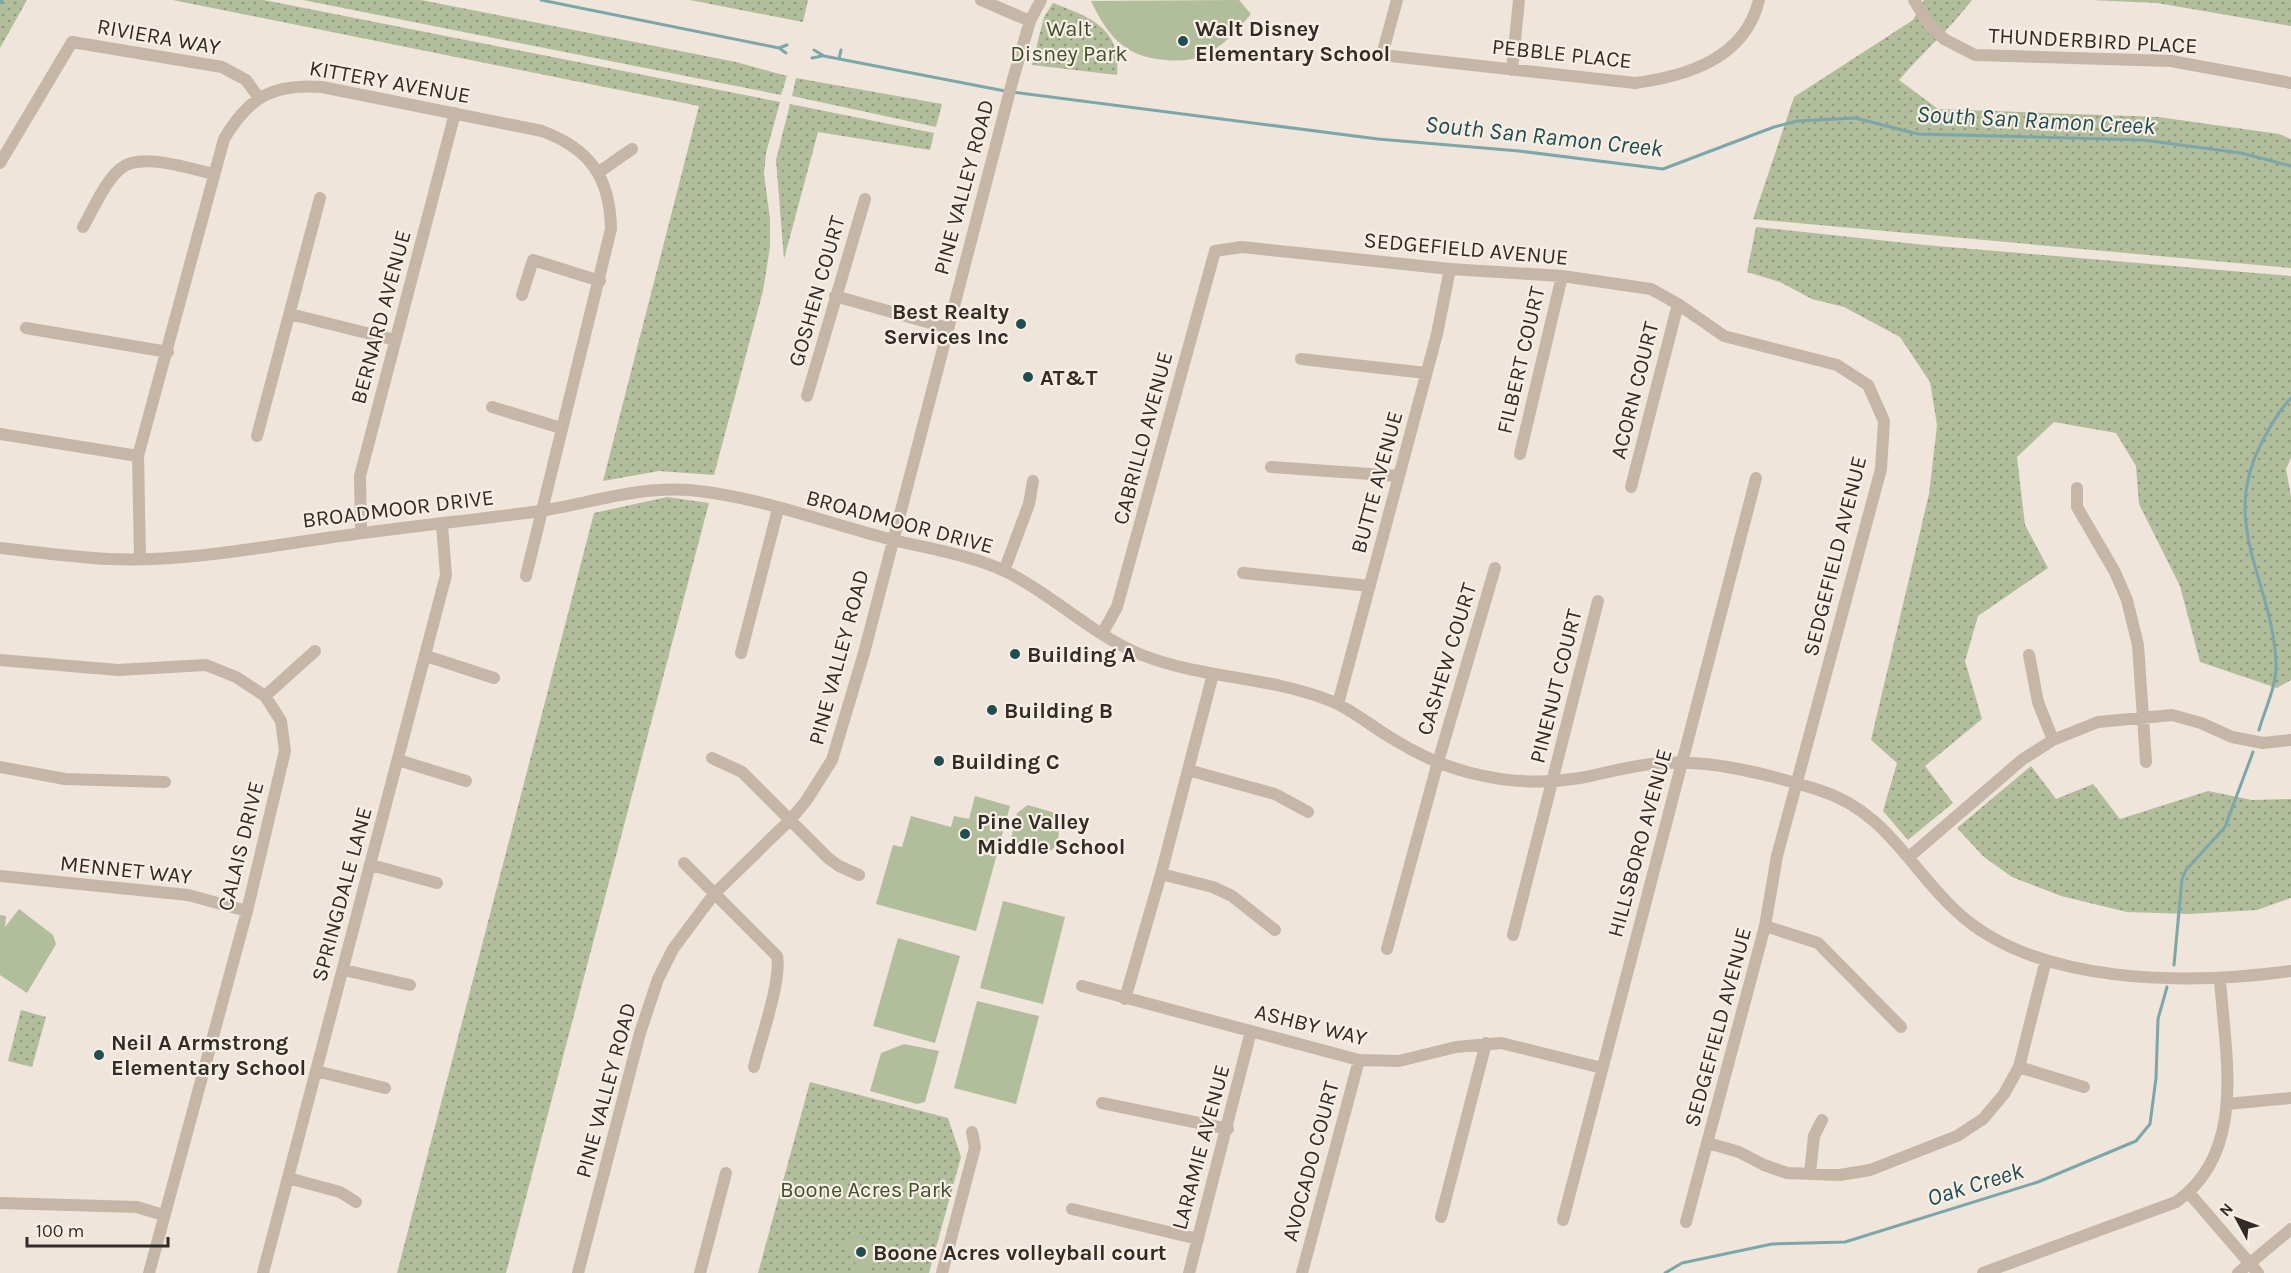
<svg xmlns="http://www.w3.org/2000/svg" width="2291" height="1273" viewBox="0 0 2291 1273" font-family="Karla,sans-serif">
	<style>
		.grass { fill: url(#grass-dots) }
		.pitch { fill: #b1bd9b }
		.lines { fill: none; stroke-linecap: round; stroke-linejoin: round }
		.stream { stroke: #7ba7aa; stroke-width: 3 }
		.minor { stroke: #c6b6a7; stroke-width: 12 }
		.poi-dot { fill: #204d51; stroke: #f7efe5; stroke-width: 2 }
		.labels { text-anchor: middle; stroke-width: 4.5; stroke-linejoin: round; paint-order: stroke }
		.park-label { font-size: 22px; fill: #424f2c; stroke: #f7efe5 }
		.poi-label { font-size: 22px; font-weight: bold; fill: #332b27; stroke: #f7efe5; text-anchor: start }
		.street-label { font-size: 22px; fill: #332b27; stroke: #f7efe5 }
		.water-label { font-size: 24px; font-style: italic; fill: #204d51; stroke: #f7efe5 }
	</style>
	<defs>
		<pattern id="grass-dots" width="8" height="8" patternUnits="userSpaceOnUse" patternTransform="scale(1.5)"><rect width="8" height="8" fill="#b1bd9b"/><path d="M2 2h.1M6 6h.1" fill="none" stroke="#919a7e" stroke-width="1.8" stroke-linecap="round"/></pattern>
	</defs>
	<rect width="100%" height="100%" fill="#efe5da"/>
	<path class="grass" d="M0,0H27L0,48Z
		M173,0H264L780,102L766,153L764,174L770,219V247L763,291L714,475L659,471L603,481L699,106Z
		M303,0H421L736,62L787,76L781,95Z
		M690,0H808L803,22Z
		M1924,0H1972C1950,29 1923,52 1899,80L1938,109L2158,117L2279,134L2291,139V268L1753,219L1794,97L1913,20Z
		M2091,0H2291V26L2157,3Z
		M1053,3C1092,18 1121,28 1117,75L1032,65L1044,17Z
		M796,78L942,104L936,127L792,96Z
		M790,104L934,133L930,150L818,132L784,259L776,160Z
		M1756,227L1925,245L2291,276V458L2286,469L2291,496V680L2277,688L2200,662L2180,586L2139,504L2136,466L2116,433L2054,422L2017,457L2025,525L2048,568L1978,616L1965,661L1982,719L1925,766L1953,803L1908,840L1883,811L1897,763L1871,740L1929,494L1937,425L1930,382L1900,337L1844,307L1812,299L1780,282L1747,272Z
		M667,497L709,503L506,1273H397L594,513Z
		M2031,766L2056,799L2093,784L2120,819L2208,791L2252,800L2291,799V898L2257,910L2189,914L2127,912L2061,896L2012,877L1984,857L1957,828Z
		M21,1010L46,1017L32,1067L8,1061Z
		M810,1082L948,1118L961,1157L929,1273H758Z"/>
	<path class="pitch" d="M1239,0L1251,14C1237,30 1222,48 1202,56C1190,61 1178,61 1166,60C1124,57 1108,36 1091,1Z
		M975,796L1010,806L976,931L876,904L893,845L902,847L911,816L951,827L954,816L969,819Z
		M1028,805L1055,813C1069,853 1042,865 1011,839L1017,813Z
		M1003,901L1065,917L1043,1004L980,988Z
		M19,909L53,935L56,944L27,993L0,975V915L6,916L5,927Z
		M898,938L960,956L935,1043L873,1026Z
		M977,1001L1039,1016L1016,1104L954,1088Z
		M904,1044L939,1051L925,1102L917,1104L870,1091L881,1053Z
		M863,1233L878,1263L860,1272L844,1242Z"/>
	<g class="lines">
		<path class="stream" d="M541,0L779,48L787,45
			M0,3L2,0
			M779,48L786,53
			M814,50L824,56L1005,91
			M812,58L822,56
			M839,59L841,50
			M1012,92L1378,139L1519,151L1663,169L1774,127L1797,121L1855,118L1918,134L2143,140L2241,153L2291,166
			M2259,730C2265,709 2277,685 2276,663C2273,583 2219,525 2261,444C2269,428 2278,411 2291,398
			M2174,965L2182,879L2186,870L2225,827L2253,752
			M1665,1273L1682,1263L1772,1244L1845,1242L2038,1182L2136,1141L2150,1124L2156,1078L2158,1019L2167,987"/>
		<path class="minor" d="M981,0L1030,21
			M1397,0L1382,55L1635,83C1688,76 1745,58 1759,0
			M1914,0L1930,26L1944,39L1975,55L2171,61L2291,83
			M1512,70L1519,0
			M0,163L72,42L222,67L246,80L259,98
			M599,172L632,149
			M83,227C94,208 104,183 120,169C140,151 190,169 214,174
			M522,295L533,260L600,281
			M835,296L948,328
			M290,314L395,340
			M26,328L168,352
			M1301,359L1426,373
			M807,396L865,199
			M492,407L561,428
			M0,434L138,456
			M257,436L320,198
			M1520,454L1562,276
			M1271,467L1399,476
			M1631,487L1678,304
			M2077,488V507L2115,572L2127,600L2138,645L2146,762
			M361,533L360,476L455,113
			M0,548C36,552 73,557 109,559C182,562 256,548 327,538C396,528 464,521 533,512C585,505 635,486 689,490C750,495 819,520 878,536C921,548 967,553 1007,572C1055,596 1092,635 1142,655C1203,679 1269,676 1331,701C1353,710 1372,727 1393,739C1417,754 1443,766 1471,773C1506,782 1544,784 1580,778C1607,773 1635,764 1664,763C1714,760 1771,775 1819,790C1885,811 1907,864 1954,909C2033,986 2188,985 2291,971
			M140,558L138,456L224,139C249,97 273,83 322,87L542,131C590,149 610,177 611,229L526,576
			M1004,571L1029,504L1033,481
			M1243,573L1370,586
			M1102,634L1117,607L1215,251L1242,247L1450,269L1562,276L1651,289L1678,304L1724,336L1837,365L1868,385L1884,421L1881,469L1777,856L1765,926L1686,1222
			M741,653L778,509
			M2029,655L2038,702L2053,740
			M426,656L494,678
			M0,660L118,670L206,665L236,677L265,696L281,721L285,751L247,911L149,1273
			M265,696L315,651
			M1338,704L1437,334L1450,269
			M712,758L742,772L828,858L839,866L859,875
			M398,760L466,781
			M0,767L65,779L165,782
			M1188,770L1275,794L1308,812
			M1909,857L2023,759L2053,740L2098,722L2172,715L2201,723L2232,737L2263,743L2291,740
			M684,863L777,956C782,980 760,1041 754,1067
			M371,865L437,883
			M1161,874L1213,887L1232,896L1275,930
			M0,876L188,895L247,911
			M1765,926L1818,943L1901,1027
			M1513,935L1598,601
			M1387,949L1438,762L1495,568
			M344,970L410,985
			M1082,986L1359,1060L1399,1061L1456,1047L1501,1043L1602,1068
			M1125,999L1161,874L1213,674
			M2019,1067L2084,1087
			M316,1071L385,1088
			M1102,1103L1228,1129
			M2227,1104L2291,1098
			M1708,1143L1739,1152L1764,1165L1787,1173L1840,1175L1870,1170L1957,1136L1983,1119L2004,1094L2019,1067L2046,960
			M1810,1173L1814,1136L1822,1120
			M288,1178L340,1192L356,1202
			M2189,1193L2258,1273
			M0,1203L137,1207L163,1215
			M1072,1209L1198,1239
			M1441,1217L1486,1043
			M1563,1220L1756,478
			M263,1273L446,575L442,525
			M578,1273L640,1033L658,979L673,949L714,894L791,819L806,801L832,760L864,653L1013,79L1030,21L1041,0
			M700,1273L726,1173
			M942,1273L975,1147L972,1132
			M1189,1273L1251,1031
			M1302,1273L1359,1060
			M1983,1273L2176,1202C2248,1152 2225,1055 2220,979
			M2238,1273L2291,1229"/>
	</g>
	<g class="poi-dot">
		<circle cx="1183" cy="41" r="6"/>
		<circle cx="1021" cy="324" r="6"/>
		<circle cx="1028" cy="377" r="6"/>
		<circle cx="1015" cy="654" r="6"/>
		<circle cx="992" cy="710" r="6"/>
		<circle cx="939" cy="761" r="6"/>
		<circle cx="965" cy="834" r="6"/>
		<circle cx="99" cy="1055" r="6"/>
		<circle cx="861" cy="1252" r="6"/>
	</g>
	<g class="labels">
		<g class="park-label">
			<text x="1069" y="36">Walt<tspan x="1069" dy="25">Disney Park</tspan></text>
			<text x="866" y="1197">Boone Acres Park</text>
		</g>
		<g class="poi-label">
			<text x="1195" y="36">Walt Disney<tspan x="1195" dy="25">Elementary School</tspan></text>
			<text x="1009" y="319" text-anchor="end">Best Realty<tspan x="1009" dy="25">Services Inc</tspan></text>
			<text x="1040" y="385">AT&amp;T</text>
			<text x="1027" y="662">Building A</text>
			<text x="1004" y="718">Building B</text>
			<text x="951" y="769">Building C</text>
			<text x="977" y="829">Pine Valley<tspan x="977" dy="25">Middle School</tspan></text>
			<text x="111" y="1050">Neil A Armstrong<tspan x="111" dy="25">Elementary School</tspan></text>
			<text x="873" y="1260">Boone Acres volleyball court</text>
		</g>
		<g class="street-label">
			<text transform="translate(159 36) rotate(10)" y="8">RIVIERA WAY</text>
			<text transform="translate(2093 40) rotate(3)" y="8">THUNDERBIRD PLACE</text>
			<text transform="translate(1562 53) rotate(6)" y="8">PEBBLE PLACE</text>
			<text transform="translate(390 81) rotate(10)" y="8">KITTERY AVENUE</text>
			<text transform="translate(963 187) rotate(-75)" y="8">PINE VALLEY ROAD</text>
			<text transform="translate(1466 248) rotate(5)" y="8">SEDGEFIELD AVENUE</text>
			<text transform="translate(816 291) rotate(-74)" y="8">GOSHEN COURT</text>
			<text transform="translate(380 317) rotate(-75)" y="8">BERNARD AVENUE</text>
			<text transform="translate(1520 360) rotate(-77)" y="8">FILBERT COURT</text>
			<text transform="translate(1634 390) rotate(-76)" y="8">ACORN COURT</text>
			<text transform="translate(1142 438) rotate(-75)" y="8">CABRILLO AVENUE</text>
			<text transform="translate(1376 482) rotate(-75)" y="8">BUTTE AVENUE</text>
			<text transform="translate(398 508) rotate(-7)" y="8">BROADMOOR DRIVE</text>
			<text transform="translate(900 521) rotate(15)" y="8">BROADMOOR DRIVE</text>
			<text transform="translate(1834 556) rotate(-76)" y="8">SEDGEFIELD AVENUE</text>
			<text transform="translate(838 657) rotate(-75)" y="8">PINE VALLEY ROAD</text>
			<text transform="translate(1446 659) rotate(-73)" y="8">CASHEW COURT</text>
			<text transform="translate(1555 686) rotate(-76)" y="8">PINENUT COURT</text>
			<text transform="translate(1639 843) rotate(-75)" y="8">HILLSBORO AVENUE</text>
			<text transform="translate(240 846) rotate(-76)" y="8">CALAIS DRIVE</text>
			<text transform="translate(126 869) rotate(6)" y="8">MENNET WAY</text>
			<text transform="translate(341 894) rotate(-75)" y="8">SPRINGDALE LANE</text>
			<text transform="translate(1311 1024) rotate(14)" y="8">ASHBY WAY</text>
			<text transform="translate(1717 1027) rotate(-75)" y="8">SEDGEFIELD AVENUE</text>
			<text transform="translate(605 1090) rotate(-75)" y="8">PINE VALLEY ROAD</text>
			<text transform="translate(1200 1147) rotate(-75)" y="8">LARAMIE AVENUE</text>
			<text transform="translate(1310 1161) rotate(-75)" y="8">AVOCADO COURT</text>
		</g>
		<g class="water-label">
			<text transform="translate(2036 120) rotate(3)" y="8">South San Ramon Creek</text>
			<text transform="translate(1544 136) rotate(6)" y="8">South San Ramon Creek</text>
			<text transform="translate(1975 1184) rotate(-17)" y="8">Oak Creek</text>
		</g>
	</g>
	<g transform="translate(2237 1219) rotate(311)" stroke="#f7efe5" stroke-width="4.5" paint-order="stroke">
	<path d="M0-4.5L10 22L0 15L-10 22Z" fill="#332b27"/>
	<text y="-9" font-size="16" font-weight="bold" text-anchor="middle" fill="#332b27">N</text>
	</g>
	<path d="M27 1237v9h141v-9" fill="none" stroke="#332b27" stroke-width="3"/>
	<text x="36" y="1237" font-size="18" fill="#332b27" stroke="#f7efe5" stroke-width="4.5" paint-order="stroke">100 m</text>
</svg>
